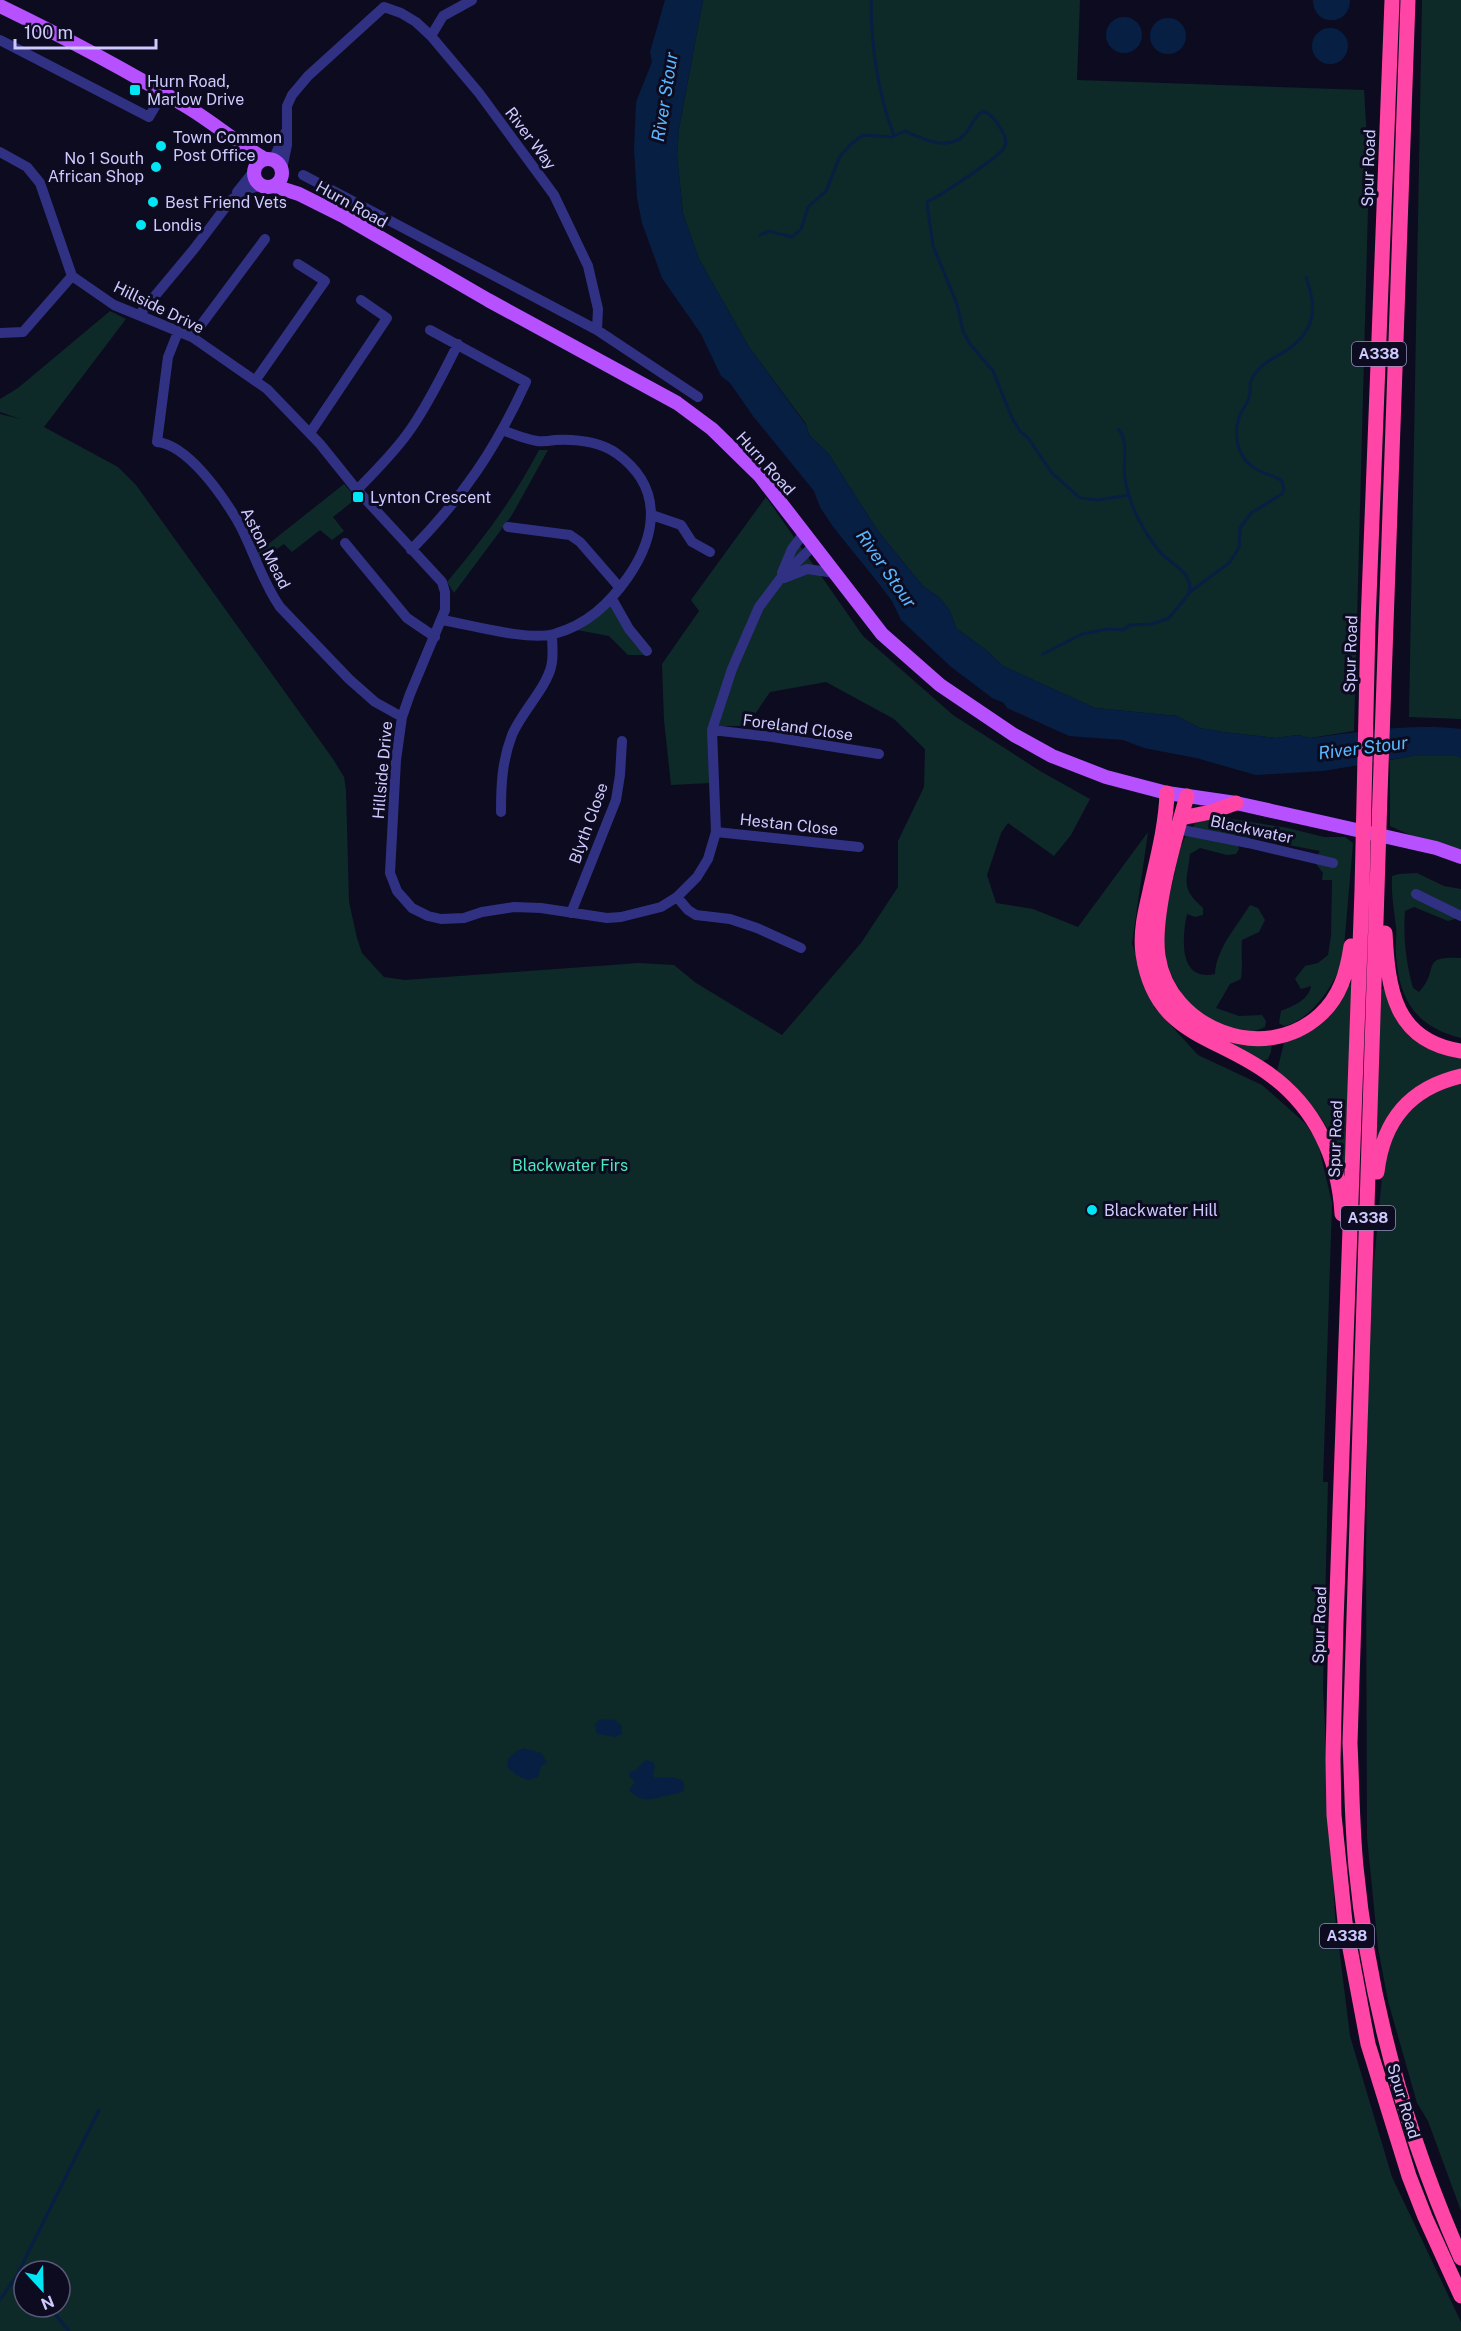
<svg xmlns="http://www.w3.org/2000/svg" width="1461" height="2331" viewBox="0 0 1461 2331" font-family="'Public Sans',sans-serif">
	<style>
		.green { fill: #0d2a28; fill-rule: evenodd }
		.water { fill: #071f43 }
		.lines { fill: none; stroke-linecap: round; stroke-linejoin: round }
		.stream { stroke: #071f43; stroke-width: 3 }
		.minor { stroke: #313183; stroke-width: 10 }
		.major { stroke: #b751ff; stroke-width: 14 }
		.highway { stroke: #ff45a5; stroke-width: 15 }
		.poi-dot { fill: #00e6f5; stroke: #0d0b20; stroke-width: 2 }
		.labels { text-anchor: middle; stroke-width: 6; stroke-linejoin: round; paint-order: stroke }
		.shield { fill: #0d0b20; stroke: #9491bc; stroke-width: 1.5 }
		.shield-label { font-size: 15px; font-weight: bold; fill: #cecaff }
		.poi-label { font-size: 16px; fill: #cecaff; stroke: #0d0b20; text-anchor: start }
		.street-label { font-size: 16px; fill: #cecaff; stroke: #0d0b20 }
		.park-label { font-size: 16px; fill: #4ce9bb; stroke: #0d0b20 }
		.water-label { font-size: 18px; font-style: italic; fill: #58b8ff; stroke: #0d0b20 }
	</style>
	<rect width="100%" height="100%" fill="#0d0b20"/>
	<path class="green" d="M703,0H1080L1077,80L1364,90L1369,172L1354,731L1310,738L1298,735L1276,738L1223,732L1200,728L1177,716L1095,708L1003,666L986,650L956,628L950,611L939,597L923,586L878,531L828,453L809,435L806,424L749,347L699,259L683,214L677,155L679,129Z
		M1422,0H1461V719L1409,717Z
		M110,311L126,319L44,427L118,467L136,485L333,759L344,777L346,790L349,902L357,938L362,953L384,977L405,980L639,963L674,965L696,983L782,1035L861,943L898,887V841L924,787L925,749L894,719L826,682L770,692L747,726H709L710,783L671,785L664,720L662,664L699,611L691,600L766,497L863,636L953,715L1040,771L1090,799L1071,835L1054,856L1008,823L1001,833L987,875L996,903L1033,909L1078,927L1148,832L1132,944L1155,1008L1198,1055L1262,1085L1305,1123L1318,1143L1332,1203L1323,1482H1328L1323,1689L1335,1915L1350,2036L1392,2177L1461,2322V2331H0V414L20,419L0,412V399L18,388ZM24,2271H60V2307H24Z
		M539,450H548L512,515L454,593L447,582C483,539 513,500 539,450Z
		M344,484L357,498L333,517L344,531L332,540L320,530L292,552L284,544L260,560L257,553Z
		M611,604L646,655H628L609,636L577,630Z
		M1413,756H1457L1461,758V850L1412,836L1390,826V760Z
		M1227,818L1288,828L1324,837H1345L1353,843L1343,959C1335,984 1312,1020 1284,1026L1279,1023L1281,1011C1293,1006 1309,1000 1311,986L1301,989L1295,979L1305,966L1318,963L1328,955L1331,936L1332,880H1322L1323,873L1314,861L1320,851L1236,835L1239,849L1236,854L1227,855L1200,848L1190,854C1187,882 1180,888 1203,908V915L1195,917L1187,914C1182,937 1178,982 1215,974C1216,949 1237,926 1250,905L1258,908L1265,920L1259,932L1242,940C1241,953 1243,966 1241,979L1230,984L1216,1008L1239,1016L1262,1015L1266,1021L1265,1027C1249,1035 1236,1030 1221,1024C1190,1013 1169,981 1164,950C1159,927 1169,900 1174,877C1179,853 1180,838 1199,820Z
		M1417,873L1444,886L1461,889V917L1448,921L1414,907L1405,911C1403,937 1406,963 1413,988L1419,992C1441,969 1418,956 1461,958V1038C1416,1027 1399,1000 1396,955C1395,946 1397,936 1396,927C1394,910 1391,894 1392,876L1399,874Z
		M1352,984L1345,1169H1341C1336,1127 1306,1097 1277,1071L1284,1043L1320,1024L1347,986Z
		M1384,988L1394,1011L1461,1054V1069L1439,1075L1378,1141L1376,1136L1380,998L1381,990Z
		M1207,1033L1272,1043L1271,1052L1268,1059L1262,1061Z
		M1461,1081V2211L1428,2121L1417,2103L1388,2001L1378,1948L1367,1837L1366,1554L1369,1316L1383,1166C1388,1143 1400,1110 1421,1097C1433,1090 1448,1086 1461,1081Z"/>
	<path class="water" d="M665,0H703L679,129L677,155L683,214L699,259L749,347L806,425L809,435L828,453L878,531L923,586L939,597L950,611L956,628L986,650L1003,666L1095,708L1177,716L1200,728L1223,732L1276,738L1298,735L1310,738C1361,732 1410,723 1461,729V758L1457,756H1413L1323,771L1256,775L1196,758L1144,748L1123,740L1069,736L1007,708L1004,703L992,698L950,666L901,620L892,601L876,580L834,528L820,507L814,491L753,416L730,383L721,376L701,334L662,278L642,223L637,198L634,149L636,102L652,62L650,52Z
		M1313,0H1350C1350,27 1313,27 1313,0Z
		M1106 35a18 18 0 1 1 36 0a18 18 0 1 1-36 0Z
		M1150 36a18 18 0 1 1 36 0a18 18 0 1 1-36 0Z
		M1312 46a18 18 0 1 1 36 0a18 18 0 1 1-36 0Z
		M605,1719L615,1720L622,1726V1734L616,1737L597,1734L595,1725L599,1720Z
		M523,1748L541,1753L547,1762L541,1767L538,1777L528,1780L518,1776L508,1768L507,1761L514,1753Z
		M645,1760L653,1762L655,1766L653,1775L655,1778C666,1778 674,1775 684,1782V1790C679,1794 677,1793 670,1795C653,1798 644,1805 629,1790L635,1782L629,1776L630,1772L636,1770Z"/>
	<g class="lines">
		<path class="stream" d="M871,0C871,46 878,93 894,136
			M760,235L769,231L792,237L801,229L808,207L826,191L840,156L851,144L863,135L892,137L905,131C923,139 949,153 966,133C972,125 974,117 983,111C991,114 995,119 999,126C1004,133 1008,140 1004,148C1000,156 939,197 928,201L927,204L933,246L957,304L963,331L970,344L993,371L1012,418L1020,431L1028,438L1052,473L1080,498L1098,500L1129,495
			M1118,429C1130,442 1122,462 1125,478C1127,493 1133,509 1140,522C1146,533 1153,544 1161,553C1172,565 1194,573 1189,592
			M1043,654L1082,634L1108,629L1123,630L1130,625L1152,624L1169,618L1191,591L1229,563L1239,548L1240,528L1251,513L1282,494L1284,489L1281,480C1273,475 1264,474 1256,469C1237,458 1233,436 1239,417C1241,411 1246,406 1248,400C1254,387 1244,384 1260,368C1268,360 1278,356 1287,350C1316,330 1317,308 1306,277
			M17,2275L24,2280
			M0,2300L17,2275L99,2110
			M49,2307L69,2331"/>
		<path class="minor" d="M384,7L401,13L416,22L431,36L479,93L554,195L588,266L598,309L597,330
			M431,36L443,16L472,0
			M0,40L149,117L163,93
			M0,152L27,167L40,183L72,276L114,305L192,337L267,389L320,444L357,490L442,582L445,592V610L410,694L402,717L396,760L390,873L397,891L412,908L428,916L441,919L464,918L482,912L514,907L541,908L607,918L621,917L661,907L677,897L697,877L708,859L716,832L712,730L732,669L759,607L780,579L813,546
			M273,160L285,133
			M282,169L287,145V106L292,95L308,76L384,7
			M303,175L597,330L698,397
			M237,192L253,172
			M139,315L194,249L231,200L248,189L260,186
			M178,332L168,357L157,442C188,445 222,495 237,520C253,548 261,580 280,607L349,679L375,702L402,717
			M0,333L23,332L72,276
			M192,337L265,239
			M255,381L325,281L298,264
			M310,433L387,318L361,300
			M357,490C375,471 395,452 410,430C429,403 443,373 458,344
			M652,515L681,525L692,542L710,552
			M508,527L570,535L580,542L620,588
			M345,543L407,618L435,637
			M411,550C463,497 495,450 526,382L430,330
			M782,573L792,549L804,533
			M784,578L807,569L835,573
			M612,599L629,629L647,651
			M442,620C471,625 527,641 554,634C587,625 609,604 628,577C657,535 664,487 616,453C598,441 576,439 555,440C549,441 543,442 537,441C525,439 513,434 502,430
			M712,730L773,737L879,754
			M501,812C501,785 502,761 512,735C521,713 546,688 551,667C554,656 552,645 552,635
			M1172,828L1248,843L1333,863
			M716,832L859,847
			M1416,894L1461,916
			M677,897L688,910L696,915L730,919L757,928L801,948
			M571,913L616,800L620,775L622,741"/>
		<path class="major" d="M0,6C64,37 128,71 189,108C215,124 238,144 265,159
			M254 173a14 14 0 1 1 28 0a14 14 0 1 1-28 0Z
			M274,186L299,194L343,216L488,300L677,403L712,429L760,476L882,634L940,685L1014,735L1052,756L1106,777L1167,793L1236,803L1330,824L1436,848L1461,857"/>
		<path class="highway" d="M1392,0L1368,624L1362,890L1336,1623L1333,1760L1334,1815L1345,1922L1368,2044L1409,2176L1425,2217L1461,2296
			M1408,0L1380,795L1350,1743C1352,1785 1352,1826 1356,1867C1369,2003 1406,2133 1461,2258
			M1167,793C1166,826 1157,859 1150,891C1145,912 1140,933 1143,954C1155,1036 1215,1034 1269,1074C1315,1107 1339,1158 1342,1214
			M1187,796C1175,838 1152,915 1158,956C1169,1029 1264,1066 1320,1015C1340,997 1347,973 1351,946
			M1181,818L1211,812L1236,803
			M1385,933C1388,989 1394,1041 1461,1051
			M1377,1172C1383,1120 1410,1088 1461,1076"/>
	</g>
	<g class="poi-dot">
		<rect x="129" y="84" width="12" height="12" rx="3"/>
		<circle cx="161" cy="146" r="6"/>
		<circle cx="156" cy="167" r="6"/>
		<circle cx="153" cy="202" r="6"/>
		<circle cx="141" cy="225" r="6"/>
		<rect x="352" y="491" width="12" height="12" rx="3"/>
		<circle cx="1092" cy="1210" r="6"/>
	</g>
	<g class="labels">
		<g class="shield">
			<rect x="1352" y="342" width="54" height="24" rx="4.5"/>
			<rect x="1341" y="1206" width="54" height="24" rx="4.5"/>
			<rect x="1320" y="1924" width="54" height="24" rx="4.5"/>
		</g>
		<g class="shield-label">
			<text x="1379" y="359">A338</text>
			<text x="1368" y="1223">A338</text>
			<text x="1347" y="1941">A338</text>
		</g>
		<g class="poi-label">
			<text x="147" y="87">Hurn Road,<tspan x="147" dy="18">Marlow Drive</tspan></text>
			<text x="173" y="143">Town Common<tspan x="173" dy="18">Post Office</tspan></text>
			<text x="144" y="164" text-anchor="end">No 1 South<tspan x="144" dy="18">African Shop</tspan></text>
			<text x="165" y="208">Best Friend Vets</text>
			<text x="153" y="231">Londis</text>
			<text x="370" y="503">Lynton Crescent</text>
			<text x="1104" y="1216">Blackwater Hill</text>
		</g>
		<g class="street-label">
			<text transform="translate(531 138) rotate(53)" y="6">River Way</text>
			<text transform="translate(1368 168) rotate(-88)" y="6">Spur Road</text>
			<text transform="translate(352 204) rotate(29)" y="6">Hurn Road</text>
			<text transform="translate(159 307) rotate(26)" y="6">Hillside Drive</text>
			<text transform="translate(766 463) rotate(48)" y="6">Hurn Road</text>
			<text transform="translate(266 548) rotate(63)" y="6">Aston Mead</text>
			<text transform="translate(1350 654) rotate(-88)" y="6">Spur Road</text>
			<text transform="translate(798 727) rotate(8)" y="6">Foreland Close</text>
			<text transform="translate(382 770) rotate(-85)" y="6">Hillside Drive</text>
			<text transform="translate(588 823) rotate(-70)" y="6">Blyth Close</text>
			<text transform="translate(789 824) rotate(6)" y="6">Hestan Close</text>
			<text transform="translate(1252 829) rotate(12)" y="6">Blackwater</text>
			<text transform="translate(1335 1139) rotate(-88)" y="6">Spur Road</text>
			<text transform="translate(1319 1625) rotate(-88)" y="6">Spur Road</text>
			<text transform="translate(1404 2101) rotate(73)" y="6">Spur Road</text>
		</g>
		<g class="park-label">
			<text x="570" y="1171">Blackwater Firs</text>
		</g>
		<g class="water-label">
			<text transform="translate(665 97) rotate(-81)" y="6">River Stour</text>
			<text transform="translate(886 569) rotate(55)" y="6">River Stour</text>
			<text transform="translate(1363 748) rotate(-7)" y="6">River Stour</text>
		</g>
	</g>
	<g transform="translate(42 2289) rotate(158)"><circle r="28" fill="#0d0b20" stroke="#5a5779" stroke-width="1.5"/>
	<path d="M0-4.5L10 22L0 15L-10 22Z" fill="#00e6f5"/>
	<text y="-9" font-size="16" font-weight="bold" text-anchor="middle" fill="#cecaff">N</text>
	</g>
	<path d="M15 39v9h141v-9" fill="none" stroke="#cecaff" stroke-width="3"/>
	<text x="24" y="39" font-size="18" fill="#cecaff" stroke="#0d0b20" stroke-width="4.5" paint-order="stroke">100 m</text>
</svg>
